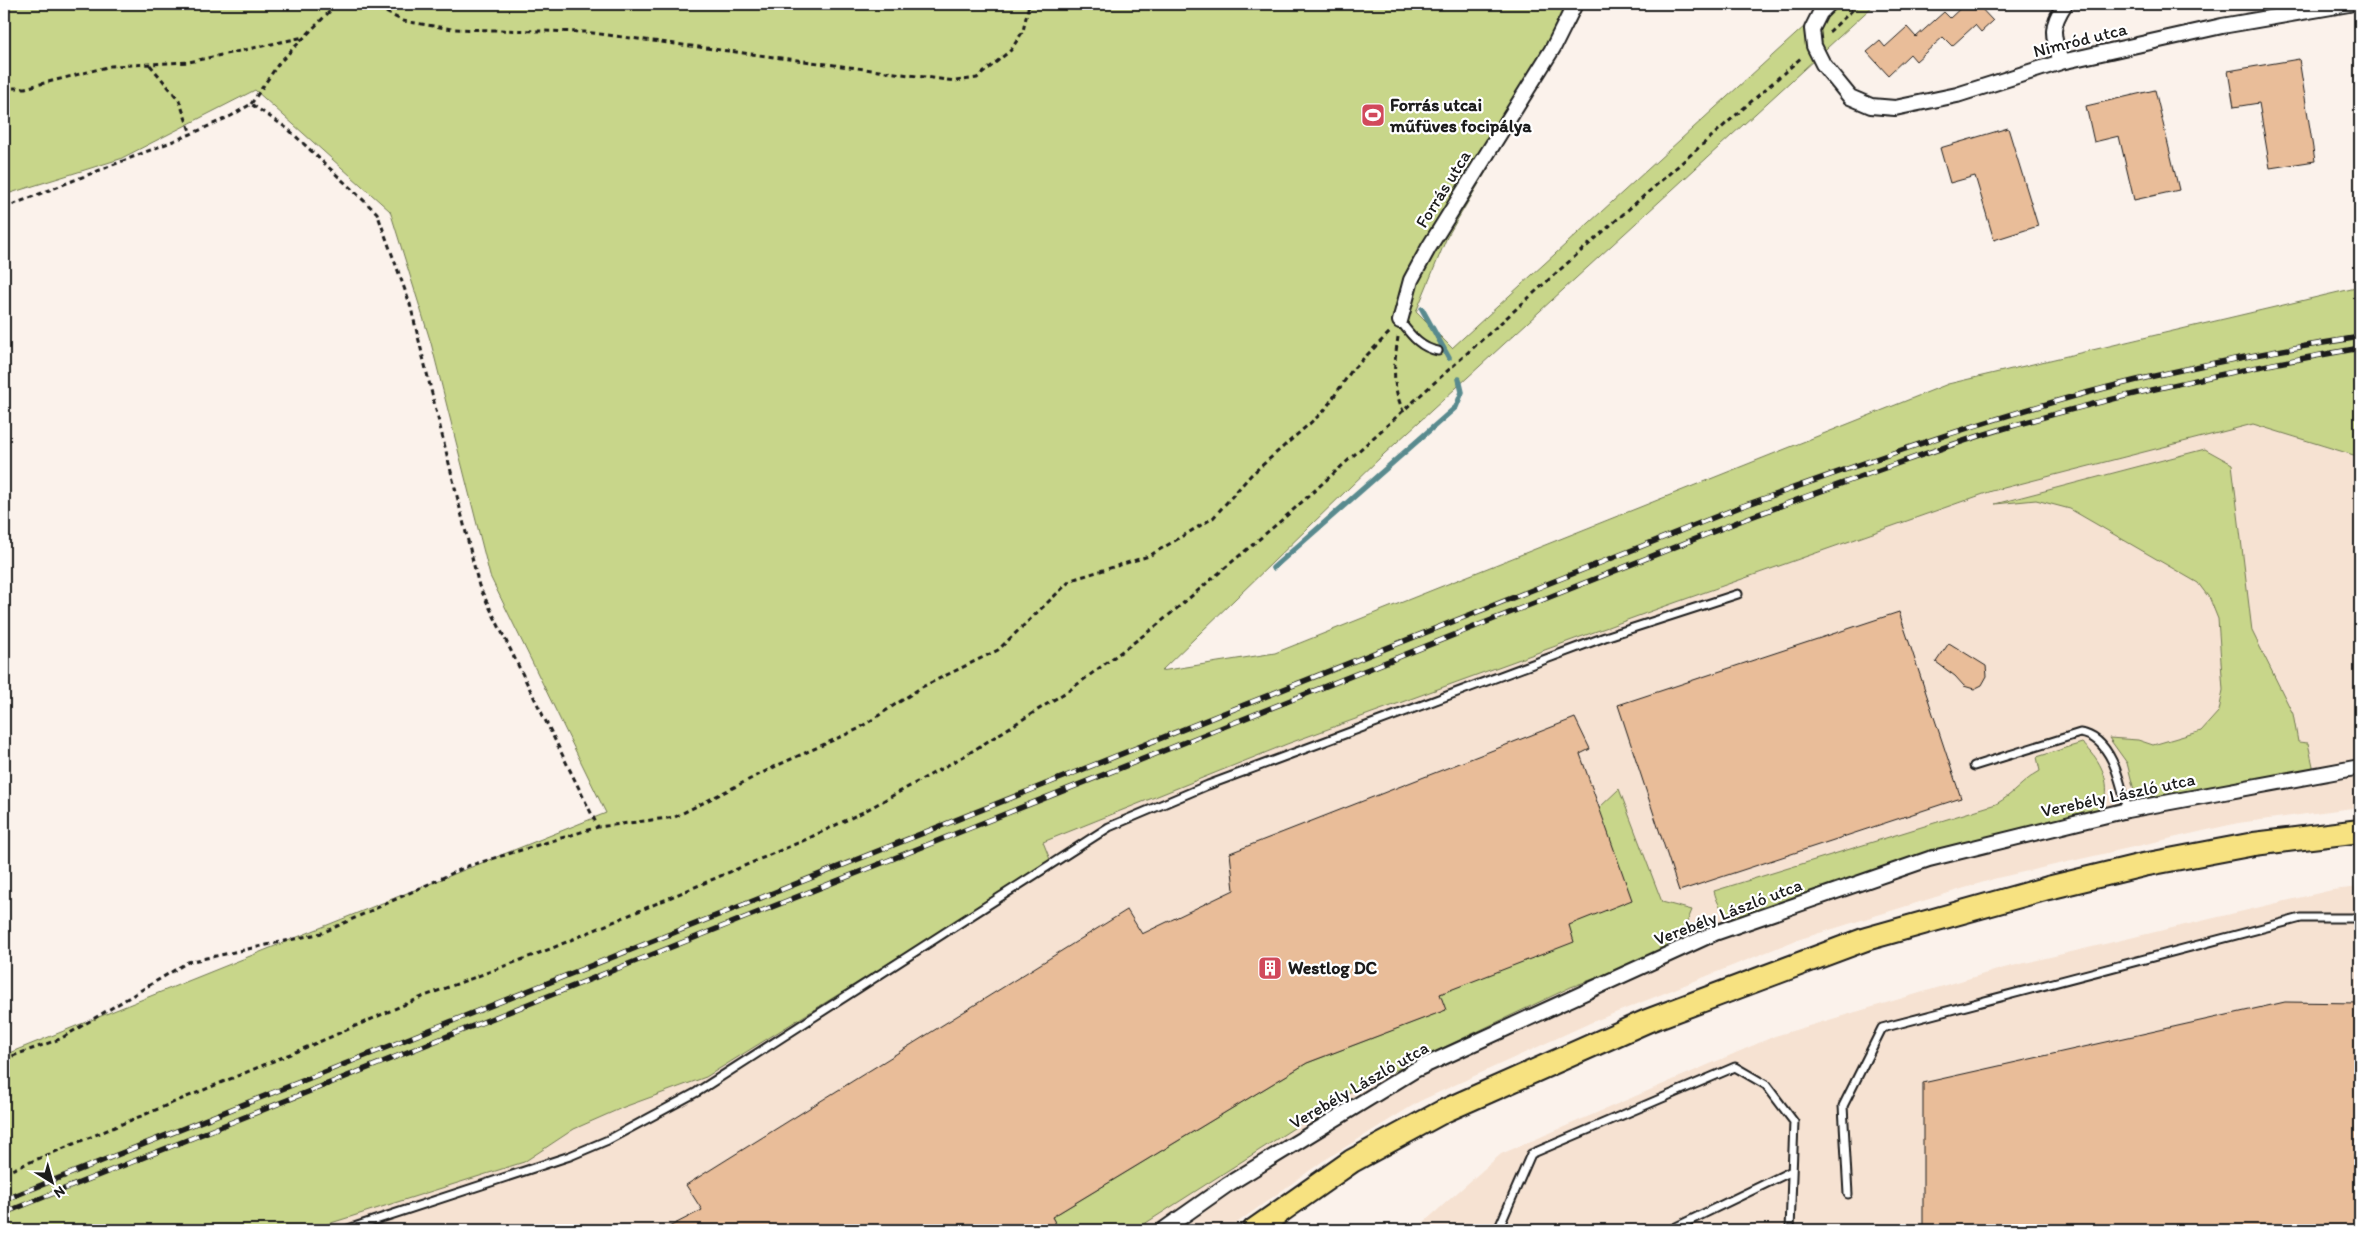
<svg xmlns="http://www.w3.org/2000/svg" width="2364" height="1234" viewBox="0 0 2364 1234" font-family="Itim,sans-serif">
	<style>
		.built { fill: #f6e2d2 }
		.green { fill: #c8d68a; stroke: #727953 }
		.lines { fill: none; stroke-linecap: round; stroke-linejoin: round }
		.stream { stroke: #598a8e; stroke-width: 5.5 }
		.building { fill: #e9bd99; stroke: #1c1c1c }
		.lane-casing { stroke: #1c1c1c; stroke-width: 11 }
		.street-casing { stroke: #1c1c1c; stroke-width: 18 }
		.primary-casing { stroke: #1c1c1c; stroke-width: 26 }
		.path { stroke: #1c1c1c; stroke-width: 3; stroke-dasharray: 5 4; stroke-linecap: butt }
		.lane { stroke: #fff; stroke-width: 7 }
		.street { stroke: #fff; stroke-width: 14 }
		.primary { stroke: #f7e281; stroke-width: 22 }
		.rail-casing { stroke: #1c1c1c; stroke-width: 5.5 }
		.rail { stroke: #fff; stroke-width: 4; stroke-dasharray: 11; stroke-linecap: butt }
		.labels { text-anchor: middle; stroke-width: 4.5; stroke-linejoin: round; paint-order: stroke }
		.street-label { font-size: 18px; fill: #1c1c1c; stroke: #fff }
		.poi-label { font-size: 18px; font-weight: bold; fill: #1c1c1c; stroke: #fff; text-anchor: start }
	</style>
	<rect width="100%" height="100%" fill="#fbf2eb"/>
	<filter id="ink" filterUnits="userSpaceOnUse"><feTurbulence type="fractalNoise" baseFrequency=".02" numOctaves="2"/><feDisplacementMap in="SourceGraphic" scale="10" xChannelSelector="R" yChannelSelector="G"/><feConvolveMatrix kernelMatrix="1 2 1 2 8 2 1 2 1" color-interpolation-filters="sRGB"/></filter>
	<g filter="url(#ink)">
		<path class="built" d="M2253,423L2358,457L2360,807L2238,823L1997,878L1794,941L1590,1023L1420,1101L1323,1161L1227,1230H198L663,1037L1042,842L1287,744L1660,608L1992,491Z
			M2360,887V1230H1415L1501,1154L1775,1036L2004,968L2332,890Z"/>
		<path class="green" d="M4,4H1584L1574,25L1447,237L1416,312L1452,348L1829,4H1875L1384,454L1161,671L1275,653L1948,384L2360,287V457L2253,424L1992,491L1660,608L1287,744L1043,842L1051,862L706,1077L624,1107L574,1129L524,1162L309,1230H4V1055L606,813L490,576L431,343L390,211L255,90L120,159L4,195Z
			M2205,449L2232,464L2252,631L2293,714L2298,742L2308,743L2316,780L2152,806L2135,794L2127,763L2109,738L2138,740L2153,745L2201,731L2219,711L2223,690L2218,619L2210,599L2198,583L2070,509L2036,500L1995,504Z
			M2082,743C2097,755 2111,779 2105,799C2103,804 2099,809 2097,813L1745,921C1726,917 1719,910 1714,891L1996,804C2014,794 2022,781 2040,771L2037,757Z
			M1619,789L1662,902L1692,910L1683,932L1668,952L1571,987L1350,1092L1135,1230H1059L1052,1217L1307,1063L1445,1010L1440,994L1569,935V925L1599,808Z"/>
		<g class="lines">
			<path class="stream" d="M1422,309L1449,358
				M1273,568L1456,407L1462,392L1459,379"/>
		</g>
		<path class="building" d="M1965,4H1977L1993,21L1981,32L1975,25L1952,46L1943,37L1916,61L1910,54L1888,75L1867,52L1880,41L1885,47L1907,27L1916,37L1944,12L1950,18Z
			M2299,59L2315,161L2270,168L2259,103L2234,107L2228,71Z
			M2155,90L2179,190L2134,200L2119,136L2094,142L2086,106Z
			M2008,128L2038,226L1994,240L1975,176L1950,183L1940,148Z
			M1899,612L1961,798L1679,891L1618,705Z
			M1949,643L1986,666L1987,676L1982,685L1974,689L1964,686L1955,676L1936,662Z
			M1575,718L1590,749L1580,754L1632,900L1569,925L1574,942L1440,994L1446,1010L1307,1063L1052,1217L1059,1230H663L702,1210L686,1185L1127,910L1142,934L1234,890L1230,853Z
			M2285,1002L2360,1003V1230H1923V1083Z"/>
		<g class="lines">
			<g class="lane-casing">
				<path id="lane" d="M1400,321C1411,335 1420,348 1438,351
					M1974,766L2080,733C2112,737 2121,784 2127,810
					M1848,1194L1843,1106L1882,1028L2301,918H2360
					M345,1230L570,1156L608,1140L697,1092L1109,827L1208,785L1605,637L1738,594
					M1498,1230L1531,1154L1735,1067L1766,1085L1794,1122L1790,1230
					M1670,1230L1792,1171"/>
			</g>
			<g class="street-casing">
				<path id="street" d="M1829,4L1820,13L1812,29L1814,46L1823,64L1850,97L1871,106L1895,108L1957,95L2061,62L2222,26L2349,4
					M2061,62C2053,36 2049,28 2065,4
					M1400,321L1411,280L1429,247L1553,48L1575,4
					M1163,1230L1227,1185L1415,1070L1715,933L1929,859L2127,810L2360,767"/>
			</g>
			<g class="primary-casing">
				<path id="primary" d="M1254,1230L1352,1161L1444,1111L1647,1021L1866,939L2048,888L2143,865L2254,844L2360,831"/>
			</g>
			<path class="path" d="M370,4L403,21L452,29L585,32L955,81L977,78L1011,50L1023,31L1029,4
				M1829,32L1859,4
				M150,65L179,100L191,134
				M4,88H25L111,66L189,62L304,37
				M251,104L279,63L337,4
				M4,208L191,134L231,116L251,104L288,129L377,213L410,304L479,586L598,827
				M1398,337C1394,366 1391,385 1404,413
				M4,1059L60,1039L188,962L322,933L468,866L598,827L675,817L776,766L858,729L922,687L998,650L1071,580L1149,556L1213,518L1251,475L1324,411L1352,370L1391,331
				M4,1173L319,1042L422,997L550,949L807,839L863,812L966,755L1071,689L1156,626L1283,519L1555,274L1802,57"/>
			<use href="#lane" class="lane"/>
			<use href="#street" class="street"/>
			<use href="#primary" class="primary"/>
			<g class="rail-casing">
				<path id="rail" d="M4,1200L1740,507C1870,461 2000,413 2133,381C2208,363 2284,349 2360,337
					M4,1213L1745,519C1830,488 1916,455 2002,429C2120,394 2240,369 2360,348"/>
			</g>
			<use href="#rail" class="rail"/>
		</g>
	</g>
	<defs>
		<g id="stadium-square" transform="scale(1.25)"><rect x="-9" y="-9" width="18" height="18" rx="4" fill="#d1495b" stroke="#fff"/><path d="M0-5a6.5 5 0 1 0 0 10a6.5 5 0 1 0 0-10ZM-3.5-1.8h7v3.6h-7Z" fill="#fff"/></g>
		<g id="building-square" transform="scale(1.25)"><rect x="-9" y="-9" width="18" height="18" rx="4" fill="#d1495b" stroke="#fff"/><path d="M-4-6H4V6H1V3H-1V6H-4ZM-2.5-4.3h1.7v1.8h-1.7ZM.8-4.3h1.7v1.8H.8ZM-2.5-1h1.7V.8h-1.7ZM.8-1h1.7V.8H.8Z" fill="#fff"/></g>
	</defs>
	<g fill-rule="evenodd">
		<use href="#stadium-square" x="1373" y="115"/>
		<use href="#building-square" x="1270" y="968"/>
	</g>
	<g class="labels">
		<g class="street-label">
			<text transform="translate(2080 40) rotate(-14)" y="6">Nimród utca</text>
			<text transform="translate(1443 189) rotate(-58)" y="6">Forrás utca</text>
			<text transform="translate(2118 795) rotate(-12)" y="6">Verebély László utca</text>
			<text transform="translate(1728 912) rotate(-21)" y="6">Verebély László utca</text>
			<text transform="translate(1359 1085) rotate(-30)" y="6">Verebély László utca</text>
		</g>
		<g class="poi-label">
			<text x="1390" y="111">Forrás utcai<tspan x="1390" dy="21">műfüves focipálya</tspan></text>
			<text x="1288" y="974">Westlog DC</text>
		</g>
	</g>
	<rect width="2364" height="1234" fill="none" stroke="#fff" stroke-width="20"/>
	<rect x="10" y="10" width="2344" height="1214" fill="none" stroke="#1c1c1c" stroke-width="2" filter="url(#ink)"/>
	<g transform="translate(52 1182) rotate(143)" stroke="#ffffff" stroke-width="4" paint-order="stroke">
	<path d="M0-4L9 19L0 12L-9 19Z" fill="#1c1c1c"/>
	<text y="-8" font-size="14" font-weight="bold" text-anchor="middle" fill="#1c1c1c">N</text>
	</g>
</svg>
